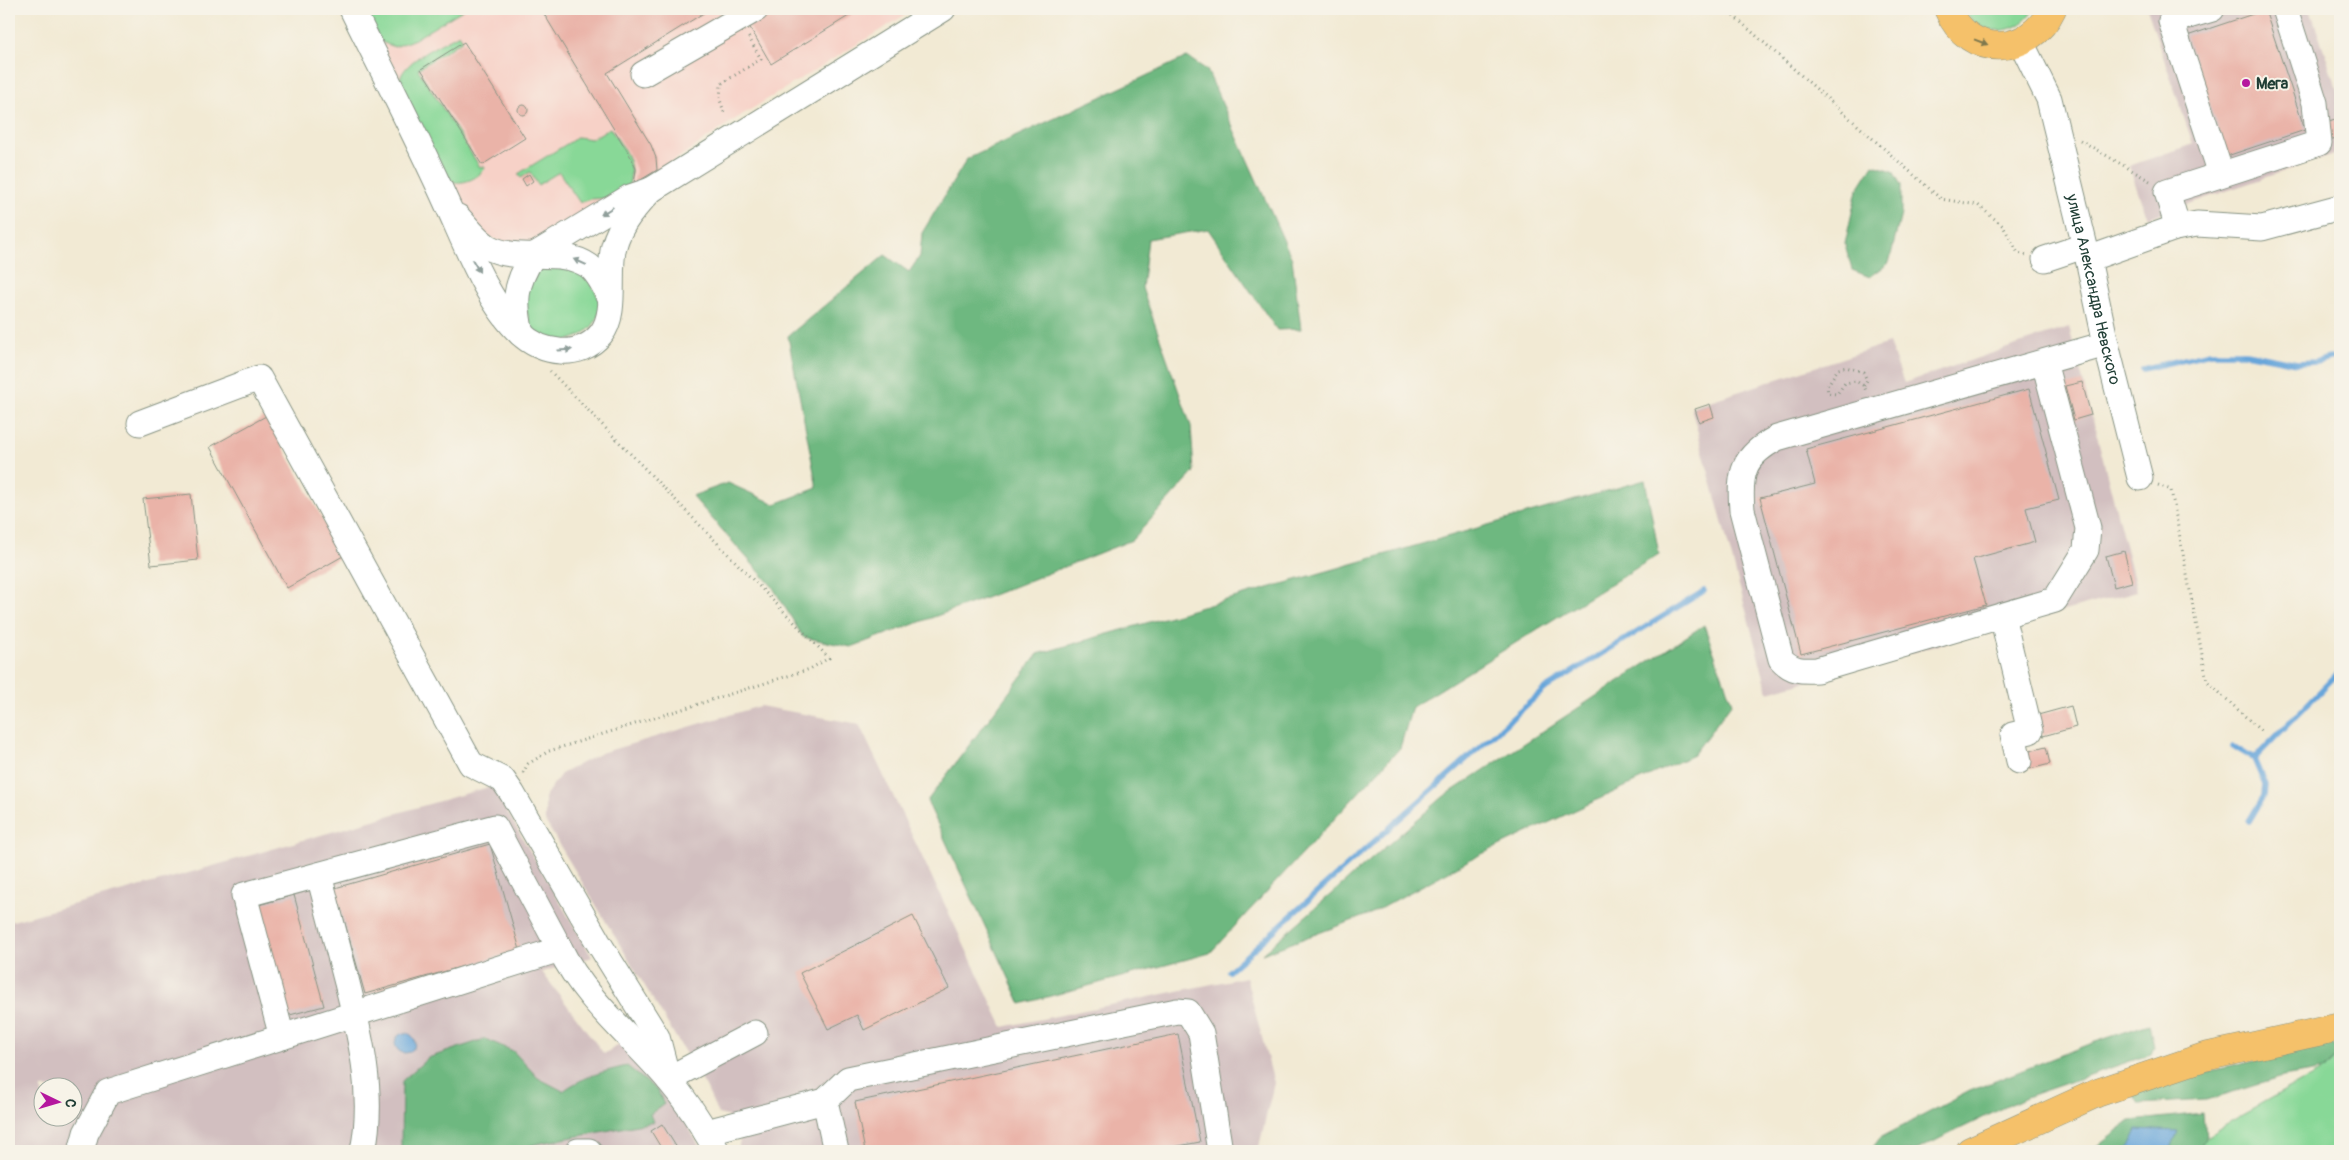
<svg xmlns="http://www.w3.org/2000/svg" width="2349" height="1160" viewBox="0 0 2349 1160" font-family="Pangolin,sans-serif">
	<style>
		.built { fill: #f7d1c7 }
		.industrial { fill: #d2bfc0; fill-rule: evenodd }
		.green { fill: #88d897; stroke: #548a66 }
		.forest { fill: #6eb880; stroke: #467a5a }
		.water { fill: #68a6da; stroke: #447287 }
		.lines { fill: none; stroke-linecap: round; stroke-linejoin: round }
		.stream { stroke: #68a6da; stroke-width: 5.5 }
		.building { fill: #eab3a8 }
		.minor-casing { stroke: #889484; stroke-width: 27 }
		.major-casing { stroke: #889484; stroke-width: 29 }
		.path { stroke: #889484; stroke-width: 3; stroke-dasharray: 1 4; stroke-linecap: butt }
		.minor { stroke: #fff; stroke-width: 25 }
		.major { stroke: #f5c16b; stroke-width: 28 }
		.oneway { fill: #7f784d }
		.oneway2 { fill: #8f9e9a }
		.poi-dot { fill: #b5179e; stroke: #f7f3e8; stroke-width: 2 }
		.labels { text-anchor: middle; stroke-width: 4; stroke-linejoin: round; paint-order: stroke }
		.poi-label { font-size: 16px; font-weight: bold; fill: #1f3d34; stroke: #f7f3e8; text-anchor: start }
		.street-label { font-size: 16px; fill: #1f3d34; stroke: #f7f3e8 }
	</style>
	<rect width="100%" height="100%" fill="#f7f3e8"/>
	<filter id="ink" filterUnits="userSpaceOnUse"><feTurbulence type="fractalNoise" baseFrequency=".02" numOctaves="2"/><feDisplacementMap in="SourceGraphic" scale="10" xChannelSelector="R" yChannelSelector="G"/><feConvolveMatrix kernelMatrix="1 2 1 2 8 2 1 2 1" color-interpolation-filters="sRGB"/></filter>
	<filter id="wash" filterUnits="userSpaceOnUse"><feTurbulence type="fractalNoise" baseFrequency=".0096" numOctaves="4" result="noise"/><feDisplacementMap in="SourceGraphic" scale="20" xChannelSelector="R" yChannelSelector="G"/><feGaussianBlur stdDeviation="1.12" result="paint"/><feColorMatrix in="noise" values="0 0 0 0 0 0 0 0 0 0 0 0 0 0 0 0 0 1.4 0 .05"/><feComposite in="paint" operator="in"/></filter>
	<g filter="url(#wash)">
		<rect width="100%" height="100%" fill="#f2ead4"/>
		<path class="built" d="M360,9H915L740,116L607,206L532,243H504L484,234L455,202Z"/>
		<path class="industrial" d="M2147,9H2310L2340,98V152L2147,218L2129,166L2193,144Z
			M2069,327L2137,591L1768,692L1691,407L1889,343L1904,383Z
			M760,706L859,724L1003,1027L1246,977L1274,1083L1258,1151H738L740,1139L727,1116L718,1114L706,1087L545,821V796L561,774L601,753Z
			M492,786L592,957L542,972L604,1054L621,1043L670,1094L702,1151H9V922L171,878ZM42,1088H72V1118H42Z"/>
		<path class="green" d="M364,9H464L415,39L395,47L381,42Z
			M1964,9H2034C2018,37 1979,38 1964,9Z
			M459,34L463,40L418,69L480,167L484,166L485,168C477,180 460,186 447,180L399,82C403,60 440,45 459,34Z
			M610,128C623,148 637,163 628,188L608,198L590,199L580,203L559,172L538,185L530,172L521,178L518,174L578,137L591,139Z
			M546,265L584,270C588,278 600,298 600,305C600,328 577,341 557,342C550,342 539,334 532,331L522,294L535,272Z
			M2340,1054V1151H2198L2205,1138L2226,1124L2323,1070Z"/>
		<path class="forest" d="M1187,57L1207,70L1292,259L1301,329L1277,330L1208,229L1148,239L1142,288L1191,426L1194,472L1132,540L983,599L851,647L803,637L772,586L692,496L728,483L775,504L817,488L788,336L885,255L909,272L920,256L922,233L967,159Z
			M1873,165L1893,171L1901,185V214L1889,263L1870,277L1852,270L1845,244L1857,190Z
			M1645,480L1659,554L1412,707L1400,748L1210,953L1021,1004L927,801L1038,654Z
			M1704,625L1732,703L1693,755L1471,859L1370,914L1262,954L1443,797Z
			M2149,1024L2154,1047L2151,1054L2026,1097L1914,1151H1870L1880,1138L1970,1091L2089,1044Z
			M485,1039L513,1051L538,1078L563,1091C584,1076 602,1072 627,1066L658,1091L664,1104L650,1114L653,1122L536,1144L512,1151H401L402,1081L428,1058Z
			M2331,1044L2340,1049V1054L2323,1070L2283,1077L2206,1100L2139,1104L2133,1094L2201,1073Z
			M2203,1113L2205,1138L2198,1151H2091L2131,1121Z"/>
		<path class="water" d="M395 1043a10 10 0 1 1 20 0a10 10 0 1 1-20 0Z
			M2137,1129L2178,1131L2170,1151H2127Z"/>
		<g class="lines">
			<path class="stream" d="M2143,369L2210,353H2246L2297,363L2316,362L2340,355
				M2233,746L2254,759L2265,785L2264,796L2249,821
				M2254,759L2340,671
				M1229,971L1546,688L1704,591"/>
		</g>
		<g id="blocks">
			<path class="building" d="M541,9H710L607,73L651,145L656,158L657,170L634,184L636,169L632,159Z
				M772,9H860L771,64L748,24Z
				M2265,10L2305,130L2227,156L2187,36Z
				M464,42L525,138L482,165L421,69Z
				M518 110a5 5 0 1 1 10 0a5 5 0 1 1-10 0Z
				M2340,118V137L2329,140L2324,124Z
				M529,174L533,181L526,186L522,179Z
				M2082,382L2091,415L2074,420L2065,386Z
				M2029,389L2059,500L2026,508L2035,542L1973,559L1986,605L1801,654L1760,498L1815,484L1806,449Z
				M1710,404L1714,417L1699,422L1695,409Z
				M266,416L343,556L287,588L210,447Z
				M191,494L198,560L151,565L143,499Z
				M2124,551L2132,582L2114,587L2106,556Z
				M2071,706L2076,727L2043,736L2038,715Z
				M2046,747L2050,764L2030,769L2026,752Z
				M490,844L520,950L365,994L335,888Z
				M294,895L324,1006L286,1016L255,906Z
				M913,916L949,988L864,1030L857,1015L828,1029L800,973Z
				M1178,1034L1200,1142L1152,1151H865L855,1102Z
				M662,1124L677,1148L672,1151H663L651,1131Z"/>
		</g>
	</g>
	<g filter="url(#ink)">
		<use href="#blocks" fill-opacity="0" stroke="#889484" stroke-width="1"/>
		<g class="lines">
			<g class="minor-casing">
				<g id="minor">
					<path d="M352,9C384,74 418,139 448,206C466,245 488,303 520,333C541,354 580,360 601,334C618,313 607,272 614,246C620,223 636,206 651,190"/>
					<path d="M2212,9L2171,21L2221,174"/>
					<path id="s1" d="M2021,42L2049,99L2088,259L2106,344L2140,478"/>
					<path d="M643,74L756,9"/>
					<path d="M458,217C467,227 477,240 488,247C519,264 560,246 589,266C599,274 605,287 610,298"/>
					<path d="M2175,228V218L2167,192L2319,143L2315,103L2285,9"/>
					<path d="M2045,259L2084,246"/>
					<path d="M2088,259L2175,228L2197,224L2262,228L2340,207"/>
					<path d="M521,334C514,302 514,285 533,256L630,197L651,190L943,9"/>
					<path d="M2044,362L2088,528L2086,550L2055,600L1817,670C1802,671 1792,671 1781,659L1742,510C1739,472 1743,456 1777,438L2106,344"/>
					<path d="M140,423L259,378L471,764L503,780L512,793L598,942L657,1037L668,1079L755,1033"/>
					<path d="M2002,616L2030,731L2013,735L2019,761"/>
					<path d="M319,875C328,909 337,944 346,979C360,1035 375,1093 363,1151"/>
					<path d="M282,1037L244,895L495,827L560,949"/>
					<path d="M825,1101L836,1151"/>
					<path d="M706,1132L825,1101L848,1079L1177,1011L1188,1012L1201,1033L1220,1151"/>
					<path d="M81,1151L86,1133L108,1092L560,949C585,1000 630,1035 667,1078C686,1100 703,1126 717,1151"/>
					<path d="M578,1151H589"/>
				</g>
			</g>
			<g class="major-casing">
				<path id="major" d="M1948,9C1969,60 2030,56 2052,9
					M1970,1151L2097,1093L2204,1057L2340,1027"/>
			</g>
			<path class="path" d="M1726,9L1941,199L1978,205L2003,226L2018,253L2027,255
				M724,112L720,100L721,84L761,59L748,36
				M2080,140L2150,181
				M1864,386L1867,380L1863,372L1846,367L1838,369L1827,386L1828,393L1837,394L1845,383L1856,381L1864,386L1866,391
				M2158,485L2171,490L2207,681L2263,733
				M523,773L528,764L549,751L810,669L829,658L550,371"/>
			<use href="#minor" class="minor"/>
			<use href="#major" class="major"/>
		</g>
		<defs><path id="oneway-solid" d="M-6-.8H1V-3.2L6.5 0L1 3.2V.8H-6Z" transform="scale(1.25)"/></defs>
		<use class="oneway" href="#oneway-solid" transform="translate(1981 42) rotate(21)"/>
		<g class="oneway2">
			<use href="#oneway-solid" transform="translate(607 211) rotate(148)"/>
			<use href="#oneway-solid" transform="translate(580 262) rotate(-156)"/>
			<use href="#oneway-solid" transform="translate(476 266) rotate(60)"/>
			<use href="#oneway-solid" transform="translate(565 350) rotate(-3)"/>
		</g>
	</g>
	<circle class="poi-dot" cx="2246" cy="83" r="5"/>
	<g class="labels">
		<g class="poi-label">
			<text x="2256" y="89">Мега</text>
		</g>
		<g class="street-label">
			<text dy="6" stroke="none"><textPath href="#s1" startOffset="259">улица Александра Невского</textPath></text>
		</g>
	</g>
	<rect width="2349" height="1160" fill="none" stroke="#f7f3e8" stroke-width="30"/>
	<g transform="translate(58 1102) rotate(95)"><circle r="24" fill="#f7f3e8" stroke="#a1aaa0"/>
	<path d="M0-4L9 19L0 12L-9 19Z" fill="#b5179e"/>
	<text y="-8" font-size="14" font-weight="bold" text-anchor="middle" fill="#1f3d34">С</text>
	</g>
</svg>
